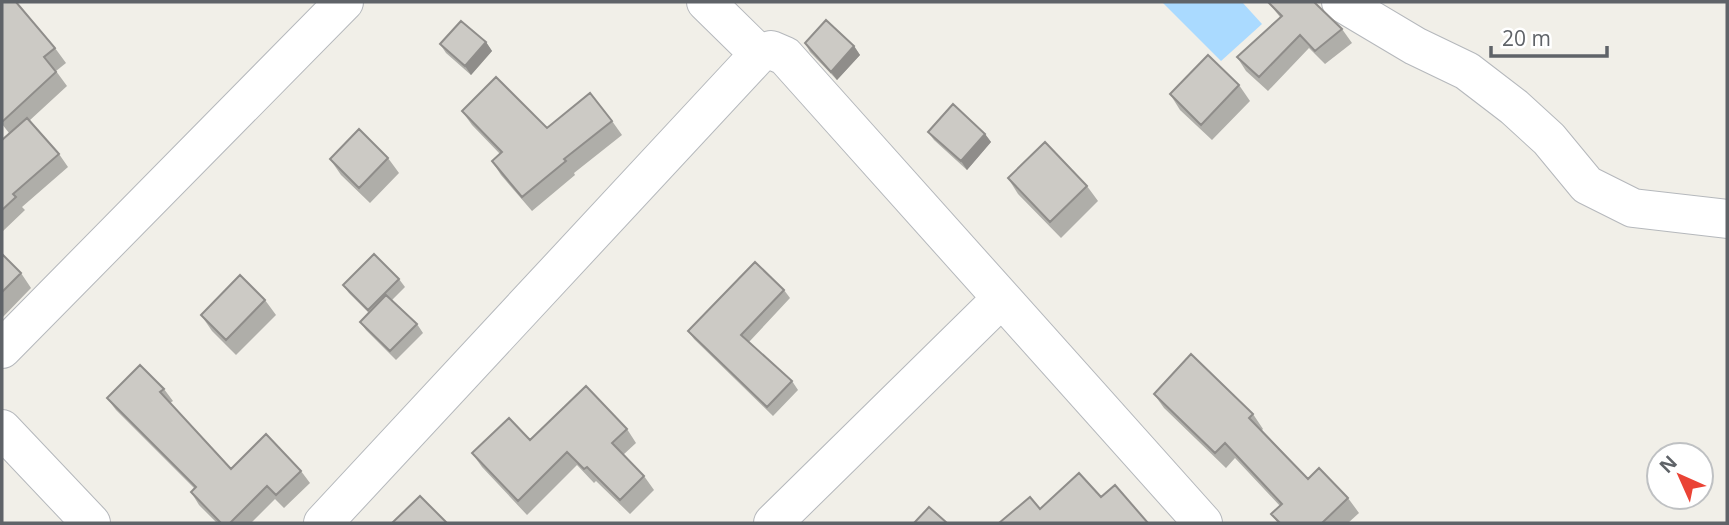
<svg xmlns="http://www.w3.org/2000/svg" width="1729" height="525" viewBox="0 0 1729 525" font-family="'Open Sans',sans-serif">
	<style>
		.water { fill: #aadaff }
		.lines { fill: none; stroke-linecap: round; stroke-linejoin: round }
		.minor-casing { stroke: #b5b8bc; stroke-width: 40 }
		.minor { stroke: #fff; stroke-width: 38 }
		.wall { fill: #afaea9 }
		.shaded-wall { fill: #8f8d8a }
		.building { fill: #cccac5; stroke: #8f8d8a; stroke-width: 2 }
	</style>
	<rect width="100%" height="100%" fill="#f1efe8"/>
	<path class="water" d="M1162,2H1242L1262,24L1221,61Z"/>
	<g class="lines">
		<g class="minor-casing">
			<path id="minor" d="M706,2L759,54
				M1341,2L1415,46L1467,71L1514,107L1549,139L1587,185L1633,208L1727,219
				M2,349L344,2
				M2,429L91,523
				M323,523L759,54L771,50L785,56L1203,523
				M773,523L1001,299"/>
		</g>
		<use href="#minor" class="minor"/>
	</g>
	<path class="wall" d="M2,2L55,48L66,63L56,71L67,86L29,121L59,154L68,167L22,207L25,210L2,232V140L9,133L2,124Z
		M1268,2L1342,29L1352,43L1325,64L1309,48L1268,91L1246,71L1237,57L1280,17Z
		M486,42L492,51L471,75L446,53L440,44Z
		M805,43L854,46L860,55L837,80L810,52Z
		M1239,85L1250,101L1212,140L1180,110L1170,94Z
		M462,111L547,128L612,121L622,135L574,173L575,175L532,211L501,175L492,161L500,154L472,125Z
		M928,132L985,134L991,142L967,170L934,140Z
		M388,158L399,173L370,203L341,175L330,159Z
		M1008,178L1087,186L1098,201L1061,238L1018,194Z
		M2,254L21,273L31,288L2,318Z
		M399,279L405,287L392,300L417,324L423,333L396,360L366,330L360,322L369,313L349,293L343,285Z
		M784,290L790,298L749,342L792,381L798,390L773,416L694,339L688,331Z
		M265,300L276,315L236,355L212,331L201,315Z
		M164,389L173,401L170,403L231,469L301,471L310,483L284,508L275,499L251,523H217L199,505L191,492L195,489L116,410L107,398Z
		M1154,394L1253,414L1263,429L1262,430L1308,479L1348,498L1359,513L1348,523H1278L1271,514L1280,506L1235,458L1226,468L1164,408Z
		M627,429L636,443L623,455L644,476L654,490L630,514L596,481L594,483L577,465L527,515L482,467L472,453L530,440Z"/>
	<path class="shaded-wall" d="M486,42L492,51L471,75L465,66Z
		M854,46L860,55L837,80L831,72Z
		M985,134L991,142L967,170L961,161Z"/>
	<path class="building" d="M2,2H16L55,48L44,57L56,72L2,122Z
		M1268,2H1314L1342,29L1315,51L1300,35L1259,77L1237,57L1282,16Z
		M826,20L854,46L831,72L805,43Z
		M461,21L486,42L465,66L440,44Z
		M1208,55L1239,85L1201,125L1170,94Z
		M496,77L547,128L590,93L612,121L564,159L566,161L522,197L492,161L502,152L462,111Z
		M953,104L985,134L961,161L928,132Z
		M27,118L59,154L13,194L16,197L2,210V140Z
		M359,129L388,158L359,188L330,159Z
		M1045,142L1087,186L1050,222L1008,178Z
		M2,254L21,273L2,292Z
		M374,254L399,279L368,310L343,285Z
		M755,262L784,290L741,335L792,381L767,407L688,331Z
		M240,275L265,300L226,340L201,315Z
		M386,295L417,324L390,351L360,322Z
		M1191,354L1253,414L1249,418L1308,479L1319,468L1348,498L1322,523H1280L1271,514L1282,504L1225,443L1215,453L1154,394Z
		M140,365L164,389L160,392L231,469L266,434L301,471L276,495L267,486L230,523H221L191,492L196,487L107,398Z
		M586,386L627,429L612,443L644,476L620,500L587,467L584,469L567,452L518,501L472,453L509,418L530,440Z
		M1079,473L1101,497L1115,485L1148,523H999L1030,497L1040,509Z
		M420,496L447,523H392Z
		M929,507L947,523H914Z"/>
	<rect width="1729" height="525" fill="none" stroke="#5f6368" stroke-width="7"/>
	<g transform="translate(1680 476) rotate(315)"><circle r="33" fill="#ffffff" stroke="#bfc1c3" stroke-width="2"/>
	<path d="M0-5L12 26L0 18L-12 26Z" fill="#ea4335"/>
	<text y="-10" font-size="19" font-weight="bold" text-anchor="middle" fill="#5f6368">N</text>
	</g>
	<path d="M1491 46v10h116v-10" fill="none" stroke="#5f6368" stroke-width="3.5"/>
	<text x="1502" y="46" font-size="21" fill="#5f6368" stroke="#ffffff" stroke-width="5" paint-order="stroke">20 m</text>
</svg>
